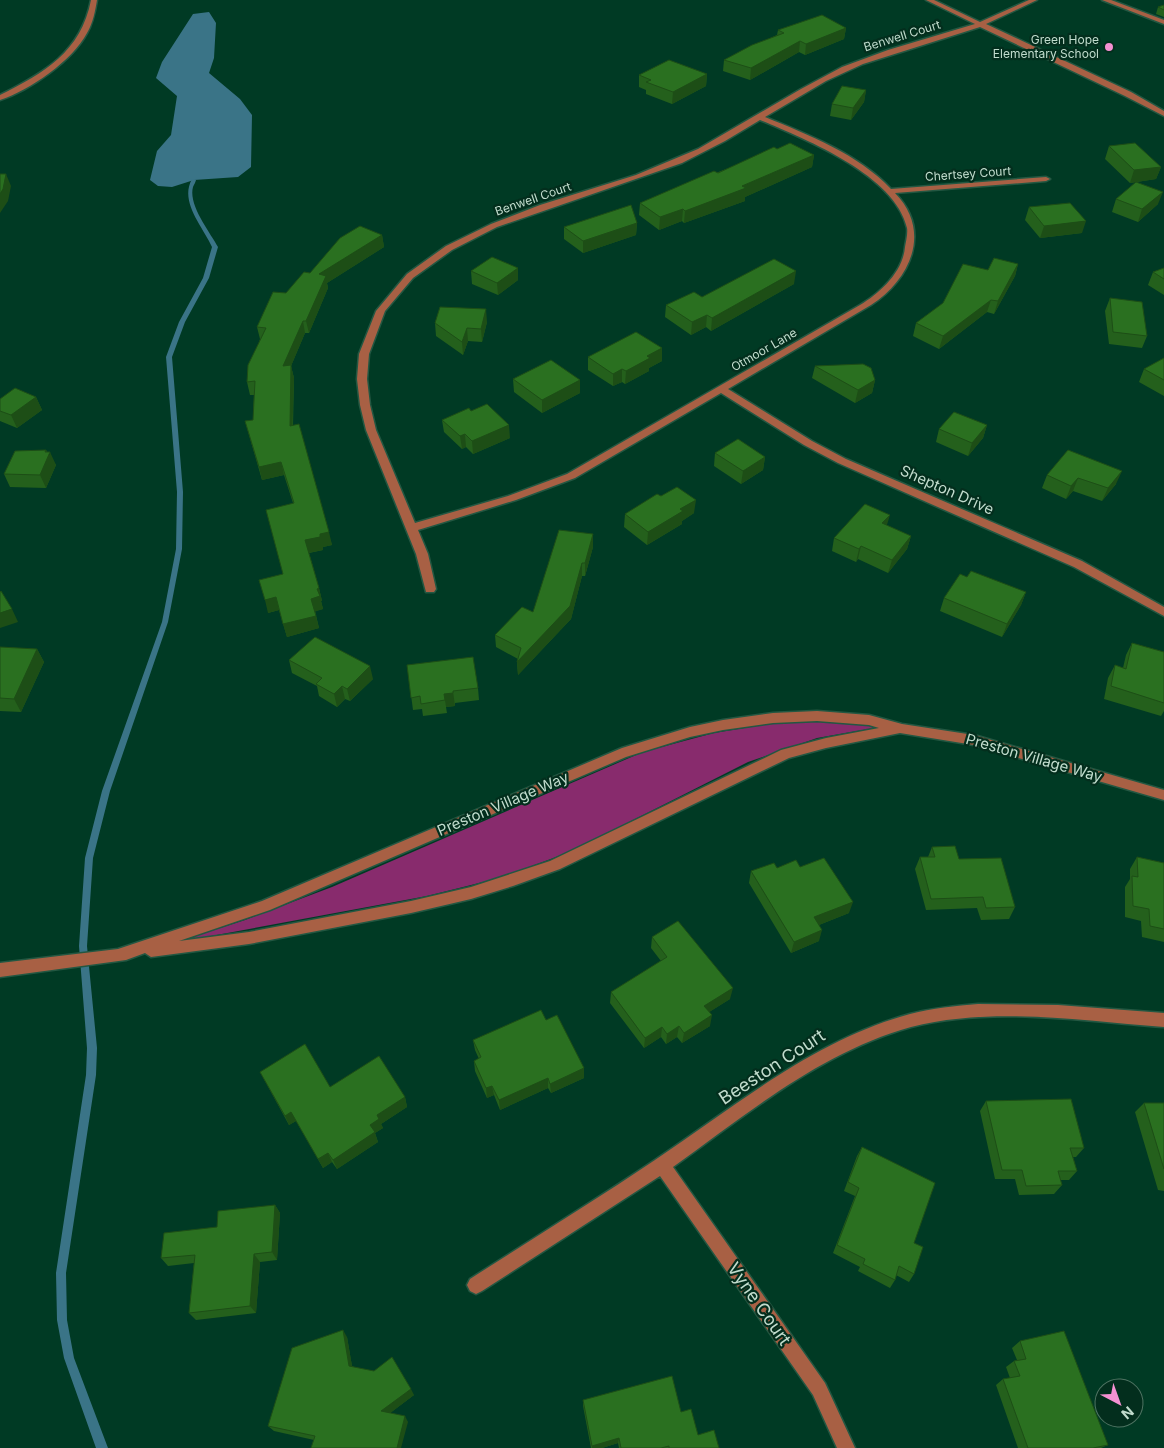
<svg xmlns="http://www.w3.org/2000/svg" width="1164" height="1448" viewBox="0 0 1164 1448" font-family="Inter,sans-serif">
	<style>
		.green { fill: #882b6d }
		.water { fill: #3a7487 }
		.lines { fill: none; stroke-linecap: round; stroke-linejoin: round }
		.stream { fill: #3a7487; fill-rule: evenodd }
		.minor-casing { stroke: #235742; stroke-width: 3 }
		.minor { fill: #a86044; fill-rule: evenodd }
		.wall { fill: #24601c }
		.shaded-wall { fill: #1d4e16 }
		.building { fill: #2a7020; stroke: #1d4e16 }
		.poi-dot { fill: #f591d2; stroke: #032e1d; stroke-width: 2 }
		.labels { text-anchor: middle; stroke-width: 4.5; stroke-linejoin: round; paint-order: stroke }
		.far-street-label { font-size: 12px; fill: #c1dccd; stroke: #032e1d }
		.far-poi-label { font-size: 12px; fill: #c1dccd; stroke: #032e1d; text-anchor: end }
		.street-label { font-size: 15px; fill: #c1dccd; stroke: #032e1d }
		.near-street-label { font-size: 18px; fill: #c1dccd; stroke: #032e1d }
	</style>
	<rect width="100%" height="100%" fill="#003a24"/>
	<path class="green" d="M787,721L851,722L880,727L817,738L748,762L572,851L503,877L427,896L173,943L245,920L332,887L643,752L714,733Z"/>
	<path class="water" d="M209,12L216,23L214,58L209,73L240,99L252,115L251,167L238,177L194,180L172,187L158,186L150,180L157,151L171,135L177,96L156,78L162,62L193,14Z"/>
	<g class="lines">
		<path class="stream" d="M192,179L196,180C196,181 193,187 193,187C188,205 210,232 218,247L209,278L185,322L172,357L183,492L182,549L168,622L110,791L93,858L87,946L97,1048L96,1075L66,1273L67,1320L74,1358L108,1448H96L64,1358L57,1320L56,1273L86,1075L87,1048L79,946L85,858L102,791L162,622L176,549L177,492L166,357L179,322L203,278L212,247C203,227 179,202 192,179Z"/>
		<g class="minor-casing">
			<path id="minor" d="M91,0H97C95,12 93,23 87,33C72,61 30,90 0,100V95C44,73 81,52 91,0Z
				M926,0H934L980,22L1029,0H1037L986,24L1131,92L1164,111V116L1125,96L980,27L863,64L826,81L765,117C809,135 858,154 891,189L1046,177L1050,179L1046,181L895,193C932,231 911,279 871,305L728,389L812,441L846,459L1082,561L1164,607V616L1074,567L838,463L804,445L721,393L575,478L516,500L418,530L428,554L436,589L434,592H426L416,554L366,430L360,405L357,379L359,354L376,311L407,274L446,246L491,224L540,205L636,175L698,149L801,89L842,67L888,50L975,24ZM760,120C805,139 895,175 907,228C908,233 906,241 905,247C903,272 880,293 860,305L567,474L508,496L415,523L376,430L370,405L367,379L369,354L385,311L413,278L452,250L497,227L682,163L725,141Z
				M1102,0H1111L1164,20V24Z
				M817,711L869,715L902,724L974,735L1164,790V800L974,745L900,733L826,748L789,758L560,869L513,886L471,899L411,913L249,944L151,957L145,953L126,960L0,977V963L118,949L262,901L622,748L690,727L723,720L773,713ZM817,721L869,725L879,728L826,738L781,750L550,861L471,887L411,901L249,932L179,941L270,910L626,757L690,737L723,730L773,723Z
				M978,1004L1058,1005L1164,1013V1027C1082,1021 992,1006 911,1027C821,1052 747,1114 673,1167L825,1383L855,1448H837L813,1395L660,1176L482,1291L476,1294L470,1291L467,1285L470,1279C532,1239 594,1201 655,1160C737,1105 814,1040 910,1014C932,1008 956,1006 978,1004Z"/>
		</g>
		<use href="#minor" class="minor"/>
	</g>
	<path class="wall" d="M1164,5V17L1156,14L1158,7Z
		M846,28L844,39L805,55L799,52L750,80L723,71L724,60L777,35L778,30Z
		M707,74L706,86L672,104L646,94V90L639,87V75Z
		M866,90L864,102L851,120L830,116L832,104Z
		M1109,146L1161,167L1156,179L1130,183L1105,159Z
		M777,149L814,155L812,167L745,197V201L684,223L682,221L659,230L639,215L640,203Z
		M1116,199L1158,204L1138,222L1112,212Z
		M1029,207L1082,233L1040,238L1025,220Z
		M637,223L636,235L583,253L564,239V227Z
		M382,235L384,247L327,283L328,288L309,333H305L291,366L294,378L293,426L332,545L323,547V550L309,553L319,588L322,601H321L323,609L315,611L319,628L287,637L279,610L268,613L283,574L293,503L284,475L262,480L245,421L253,420L254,395H250L247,382L260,339L257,327L286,293L310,273Z
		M1018,264L1015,276L994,314L987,312L939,349L913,336L916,323L988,270Z
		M518,268V280L498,295L472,284L471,271Z
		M1164,268V295L1148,285L1153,272Z
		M794,284L711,331L706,327L691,335L665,317L666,305L702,297Z
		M1110,298L1147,336L1142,348L1109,344L1105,311Z
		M487,322L482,342L468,341L463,355L436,336L435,323Z
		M662,348V361L649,368V371L625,384L622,382L613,386L588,370V357Z
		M1164,358V396L1139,382L1144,369Z
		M815,366L875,380L872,393L855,403L812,378Z
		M513,379L580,393L542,413L514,392Z
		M36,397L42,410L17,428L0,421V399Z
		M471,411L510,438L473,454L466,447L462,449L444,432L442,420Z
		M987,425L983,438L968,456L936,442L939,429Z
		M46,450L56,465L46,488L10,487L4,474Z
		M1068,450L1116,484L1102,501L1073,491L1066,499L1042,488L1047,475Z
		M715,453L765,457L763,470L741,484L714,466Z
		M661,496L694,513L682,521V524L647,545L624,527L625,514Z
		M887,526L911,536L907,549L888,573L858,559L856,562L832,551L834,538Z
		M593,534V547L585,576H582L571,619L518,675L517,662L518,659L496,647L495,635L533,612Z
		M967,577L1026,592L1021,605L1002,637L940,611L944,598Z
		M1132,643L1164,652V711L1161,716L1104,699L1108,678L1115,665L1123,668L1126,655Z
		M0,647L37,649L44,662L21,712L0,711Z
		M289,660L373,679L350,701L345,699L337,707L319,696L317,686L292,673Z
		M407,665L478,688L479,700L455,703V706L446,707L447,713L423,716L422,709L413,710Z
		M932,847L959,859L1015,907L1009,919L981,920L977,908L926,910L915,869L920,857H928Z
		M1137,857L1164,863V942L1142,937L1141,921L1125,917V887L1130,879V869Z
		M800,867L849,913L819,925V941L791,953L749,883L751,871L777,868Z
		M652,937L730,999L709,1012L710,1026L682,1043L677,1037L666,1044L661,1037L644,1048L610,1003L611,992L661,961L651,948Z
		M546,1020L584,1068V1078L551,1093L548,1088L500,1110L494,1095L487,1098L475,1071L474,1061L479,1059L475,1050L473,1040Z
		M260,1072L330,1087L405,1097L407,1107L381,1124L383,1128L375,1133L378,1142L337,1169L332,1162L323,1168L296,1121L289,1125Z
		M986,1101L1084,1148L1076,1157H1073L1077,1171L1069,1180H1060L1062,1185L1054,1194L1019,1195L1015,1179H995L980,1111Z
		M1144,1103H1164V1191L1158,1190L1135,1112Z
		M862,1147L914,1243V1274L909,1282L896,1275L895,1280L890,1288L858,1271L860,1267L833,1253L855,1196L844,1191L857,1156Z
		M275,1205L280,1213L277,1260L260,1262L256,1313L196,1320L189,1313L194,1263L168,1266L161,1258L217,1227Z
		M347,1337L352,1366L414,1395L390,1413L408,1422L314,1440L274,1431L268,1426Z
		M1020,1341L1108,1445L1101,1448H1018L996,1385L1003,1379L1010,1378L1006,1367L1014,1361L1017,1360L1012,1348Z
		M583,1400L681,1412L698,1435L719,1448H619L618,1443L602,1448H591L583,1406Z"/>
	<path class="shaded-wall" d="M846,28L844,39L805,55L806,44Z
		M800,41L799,52L750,80L751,68Z
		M707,74L706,86L672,104L673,92Z
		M866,90L864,102L851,120L853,108Z
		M814,155L812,167L745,197V201L684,223L685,211Z
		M1161,167L1156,179L1130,183L1134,170Z
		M6,174L11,186L8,201L0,213V194Z
		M1163,192L1158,204L1138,222L1142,209Z
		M683,209L682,221L659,230L660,217Z
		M1086,221L1082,233L1040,238L1044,226Z
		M637,223L636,235L583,253V241Z
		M382,235L384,247L327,283L328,288L309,333L306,321L319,274Z
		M1018,264L1015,276L994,314L998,301Z
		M518,268V280L498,295L497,283Z
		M796,271L794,284L711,331L712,318Z
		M991,300L987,312L939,349L943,336Z
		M486,309L487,322L482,342L481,329Z
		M707,315L706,327L691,335L692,322Z
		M303,321L305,333L291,366L294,378L292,439L290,426L283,366Z
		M467,328L468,341L463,355L462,342Z
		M662,348V361L649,368V371L625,384L626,371L647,356Z
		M622,369V382L613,386V374Z
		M580,380V393L542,413V400Z
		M875,380L872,393L855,403L858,390Z
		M36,397L42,410L17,428L11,415Z
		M509,425L510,438L473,454L472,441Z
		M987,425L983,438L968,456L972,443Z
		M465,434L466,447L462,449L460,436Z
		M46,450L49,456L50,452L56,465L46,488L40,475Z
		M765,457L763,470L741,484L743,471Z
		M281,462L284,475L262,480L259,467Z
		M1122,471L1116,484L1102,501L1108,488Z
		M1078,478L1073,491L1066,499L1071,486Z
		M696,500L694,513L682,521V524L647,545L648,532L680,509Z
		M890,515L886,528L882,523Z
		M329,532L332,545L323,547V550L308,553L305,540L320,534Z
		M593,534V547L585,576V563Z
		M911,536L907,549L888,573L892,560Z
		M861,546L858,559L856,562L859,549Z
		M582,563V576L571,619L518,675L517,662Z
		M319,588L322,601H321L323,609L314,612L311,599L317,589Z
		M1026,592L1021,605L1002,637L1007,624Z
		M276,597L279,610L268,613L265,600Z
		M12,609L18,622L0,628V613Z
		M316,616L319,628L287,637L283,624Z
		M37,649L44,662L21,712L14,699Z
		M370,666L373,679L350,701L347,689Z
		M342,686L345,699L337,707L334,694Z
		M453,691L455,706L446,707L447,713L444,694Z
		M853,902L849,913L811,928L814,917Z
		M822,930L819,941L791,953L794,942Z
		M733,988L730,999L703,1016L704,1006Z
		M712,1015L710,1026L682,1043L684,1033Z
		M679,1026L677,1037L666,1044L667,1034Z
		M662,1027L661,1037L644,1048L645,1038Z
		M584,1068V1078L551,1093L550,1084Z
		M548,1078V1088L500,1110L499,1100Z
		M492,1086L494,1095L487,1098L486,1088Z
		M405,1097L407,1107L381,1124L383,1128L375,1133L378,1142L337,1169L333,1160L377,1115Z
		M291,1112L296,1121L289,1125L285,1116Z
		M328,1153L332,1162L323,1168L318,1159Z
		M275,1205L280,1213L277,1260L272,1252Z
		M254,1254L260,1262L256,1313L250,1306Z
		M343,1330L347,1337L353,1372L349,1366Z
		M411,1389L414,1395L385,1417L381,1411Z
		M405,1416L408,1422L401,1448H397Z
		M619,1438L618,1443L602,1448H592V1446Z"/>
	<path class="building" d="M1164,5V10L1158,7Z
		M822,15L846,28L806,44L800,41L751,68L724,60L752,45L784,33L778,30Z
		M669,60L707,74L673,92L646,82L651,80L639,75Z
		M842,86L866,90L853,108L832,104Z
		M790,143L814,155L742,186L746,188L685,211L683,209L660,217L640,203L714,171L718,173L774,147L777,149Z
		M1135,143L1161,167L1134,170L1109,146Z
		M0,174H6L3,189L0,194Z
		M1136,182L1163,192L1142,209L1116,199Z
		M1070,203L1086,221L1044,226L1029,207Z
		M631,205L637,223L583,241L564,227Z
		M360,226L382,235L319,274L326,276L306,321H303L283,366L291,365L290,426L299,424L329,532L320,534V537L305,540L319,588L317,589L320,596L311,599L316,616L283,624L276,597L265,600L259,580L283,574L266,510L294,503L281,462L259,467L245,421L253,420L255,381L247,382L248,365L266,328L257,327L273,292L286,293L304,272L310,273L340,238Z
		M492,257L518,268L497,283L471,271Z
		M994,258L1018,264L998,301L991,300L943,336L916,323L943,303L963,264L988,270Z
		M774,259L796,271L712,318L707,315L692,322L666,305L694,292L702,297Z
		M1164,268V279L1153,272Z
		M1110,298L1142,302L1147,336L1113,332Z
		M440,307L486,309L481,329L467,328L462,342L435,323Z
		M636,332L662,348L647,356L650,358L626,371L622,369L613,374L588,357Z
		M1164,358V380L1144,369Z
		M551,360L580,380L542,400L513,379Z
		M863,364L871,368L875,380L858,390L815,366Z
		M15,388L36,397L11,415L0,411V399Z
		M487,404L509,425L472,441L465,434L460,436L442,420L469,408L471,411Z
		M954,412L987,425L972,443L939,429Z
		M738,439L765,457L743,471L715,453Z
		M46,450L45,452H50L40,475L4,474L15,451Z
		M1068,450L1122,471L1108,488L1078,478L1071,486L1047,475Z
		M677,487L696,500L680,509L683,511L648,532L625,514L657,494L661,496Z
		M865,504L890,515L882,523L911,536L892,560L861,546L859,549L834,538Z
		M559,530L593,534L585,563H582L570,606L517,662L521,648L495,635L522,607L533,612Z
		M971,571L1026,592L1007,624L944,598L960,574L967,577Z
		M1,591L12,609L0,613V592Z
		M315,637L370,666L347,689L342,686L334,694L316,684L322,678L289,660Z
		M1132,643L1164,652V703L1111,686L1115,665L1126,669Z
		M0,647L37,649L14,699L0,698Z
		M473,657L478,688L453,691V693L444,694L445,700L421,704L420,696L411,698L407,665Z
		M955,846L959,859L1001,858L1015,907L986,908L983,897L931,899L920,857H935L932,847Z
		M1137,857L1164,863V929L1150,926L1149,909L1133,906L1132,876L1138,877Z
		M824,858L853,902L814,917L822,930L794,942L751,871L774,863L777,868L796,860L800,867Z
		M678,921L733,988L704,1006L712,1015L684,1033L679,1026L667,1034L662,1027L645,1038L611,992L667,957L652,937Z
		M541,1010L546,1020L557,1015L584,1068L550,1084L548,1078L499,1100L492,1086L486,1088L474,1061L481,1057L473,1040Z
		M305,1044L330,1087L379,1056L405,1097L377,1115L379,1119L370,1125L375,1132L333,1160L328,1153L318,1159L291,1112L285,1116L260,1072Z
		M1071,1099L1084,1148H1070L1077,1171H1058L1062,1185L1026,1186L1022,1170H1002L986,1101Z
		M1144,1103H1164V1169Z
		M862,1147L935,1183L914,1243L923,1247L914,1274L899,1266L895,1280L863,1264L865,1259L837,1245L859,1188L848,1182Z
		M275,1205L272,1252L254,1254L250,1306L189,1313L195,1255L161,1258L164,1233L217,1227L218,1211Z
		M343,1330L349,1366L374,1371L392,1357L411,1389L381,1411L405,1416L397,1448H311L315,1436L268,1426L292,1348Z
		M1064,1331L1108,1445L1093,1448H1028L1003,1379L1020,1376L1014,1361L1026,1359L1020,1341Z
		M672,1376L681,1412L691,1409L698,1435L714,1430L719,1448H669V1446L661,1448H621L619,1438L592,1446L583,1400Z"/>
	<circle class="poi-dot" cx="1109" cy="47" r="5"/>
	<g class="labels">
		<g class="far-street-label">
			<text transform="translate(902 36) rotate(-17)" y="4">Benwell Court</text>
			<text transform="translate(968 174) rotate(-4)" y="4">Chertsey Court</text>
			<text transform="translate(533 199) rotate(-19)" y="4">Benwell Court</text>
			<text transform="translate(764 350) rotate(-30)" y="4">Otmoor Lane</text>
		</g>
		<g class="far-poi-label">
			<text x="1099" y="44">Green Hope<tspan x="1099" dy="14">Elementary School</tspan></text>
		</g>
		<g class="street-label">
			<text transform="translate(947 490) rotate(24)" y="5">Shepton Drive</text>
			<text transform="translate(1034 758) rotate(16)" y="5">Preston Village Way</text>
			<text transform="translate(503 804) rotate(-23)" y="5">Preston Village Way</text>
		</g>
		<g class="near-street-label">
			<text transform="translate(772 1067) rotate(-33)" y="6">Beeston Court</text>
			<text transform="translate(759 1304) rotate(55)" y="6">Vyne Court</text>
		</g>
	</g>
	<g transform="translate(1119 1403) rotate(139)"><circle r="24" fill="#032e1d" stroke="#4f7463"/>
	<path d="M0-4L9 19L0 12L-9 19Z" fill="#f591d2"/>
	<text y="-8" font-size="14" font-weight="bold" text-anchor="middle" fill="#c1dccd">N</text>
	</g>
</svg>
